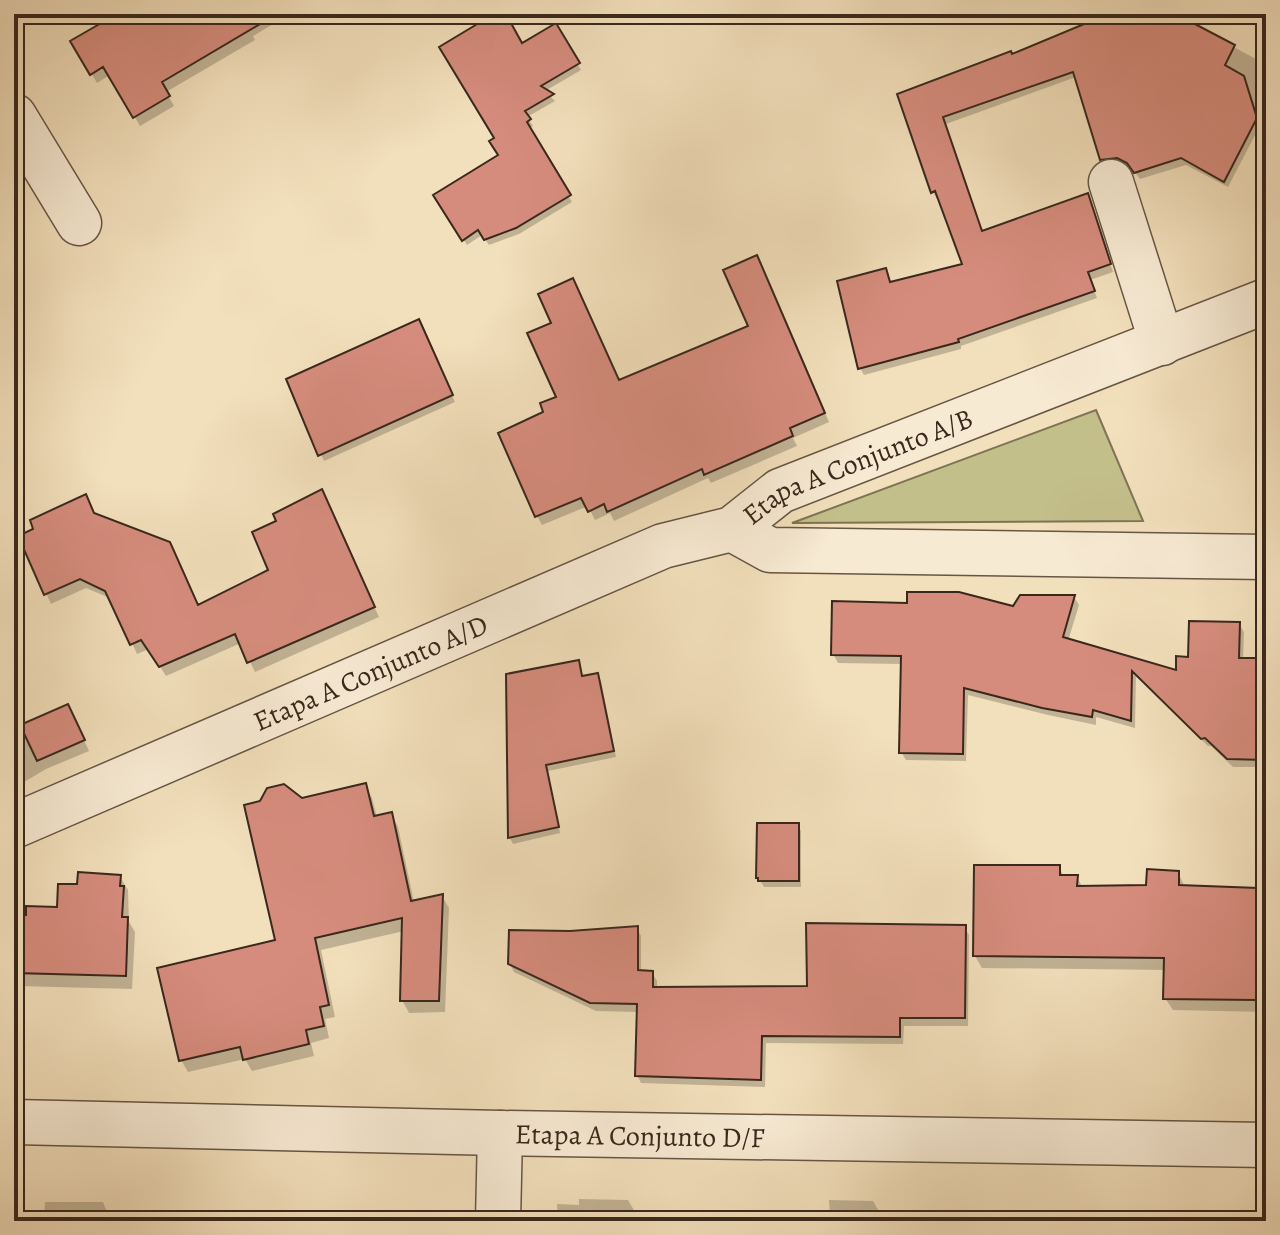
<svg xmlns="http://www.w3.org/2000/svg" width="1280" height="1235" viewBox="0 0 1280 1235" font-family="Alegreya,serif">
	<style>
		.green { fill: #c3bf8b; stroke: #7e7454; stroke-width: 2 }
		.shadow { fill: #0003 }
		.building { fill: #d68c7d; stroke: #39281c; stroke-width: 2 }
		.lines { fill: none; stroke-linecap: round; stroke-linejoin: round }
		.minor-casing { stroke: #675644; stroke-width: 47 }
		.minor { stroke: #f7ead3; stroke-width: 44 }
		.labels { text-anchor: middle; stroke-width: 6; stroke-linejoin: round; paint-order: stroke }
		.street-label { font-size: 28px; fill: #39281c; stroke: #f7ead3 }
	</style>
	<rect width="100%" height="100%" fill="#f2dfbb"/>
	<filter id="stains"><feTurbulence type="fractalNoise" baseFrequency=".0025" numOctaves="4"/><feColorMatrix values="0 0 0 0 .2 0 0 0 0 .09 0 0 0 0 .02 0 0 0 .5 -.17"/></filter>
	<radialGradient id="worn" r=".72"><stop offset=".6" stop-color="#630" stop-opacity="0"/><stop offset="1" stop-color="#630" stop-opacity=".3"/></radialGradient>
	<path class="green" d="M1096,410L1143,521L792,523Z"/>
	<path class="shadow" d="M121,14H281L283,18L253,36L255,40L166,92L174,106L140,126L110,75L97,83L73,42Z
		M498,14H503L522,46L555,26L581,70L545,91L555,101L527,117L533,126L529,129L572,202L519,234L489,245L482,235L467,245L436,195L500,156L497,139Z
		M1114,14H1172L1256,59L1266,56V114L1228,187L1186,165L1140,179L1133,170L1122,164L1106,166L1076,77L946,124L983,233L1087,195L1113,272L1090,280L1097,298L961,346V349L864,375L860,368L885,271L891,284L965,265L940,198L937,199L933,192L899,95L1012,56Z
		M761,266L829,422L793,438L797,446L711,483L708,478L614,521L610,513L595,520L588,506L542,525L537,516L620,382L751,327Z
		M421,328L455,402L324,461L289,380Z
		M327,501L379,617L255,672L241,643L166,676L149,649L137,654L112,599L86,588L51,604L20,537L94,515L198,607L271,571L279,522Z
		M1074,597L1079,605L1068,641L1178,672L1190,659L1239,624L1244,632L1243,660H1266V767H1233L1211,746H1208L1136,676L1135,728L1096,717V725L1048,715L968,695L966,761L906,760L901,752L903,664L838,663L833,654L1014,608Z
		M578,662L583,678L597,675L601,681L616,757L548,771L560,833L513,844L510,838L508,676Z
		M68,706L89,751L46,769L14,788V730Z
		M365,785L372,798L377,817L391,814L398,827L414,902L442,896L449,908L445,1012L409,1013L402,1000L404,931L321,950L335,1017L325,1019L329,1038L311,1043L314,1056L252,1071L245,1059L188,1072L181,1060L277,941L302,800Z
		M798,825L801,831V887H764L758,877Z
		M1059,867L1064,877H1077L1083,888L1148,887L1178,873L1185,887L1266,890V1012L1173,1010L1165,998L1166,970L982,968L975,956Z
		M120,877L128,890L129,922L135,932L132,989L17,986L18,1046H14V916L28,917L59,909L79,886Z
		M964,927L969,935L968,1026H904L903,1044L766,1043L765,1087L641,1083L637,1075L639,1012L596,1011L514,972L510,964L570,933L637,928L641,936V972L652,973L657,981V989L809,988Z
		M579,1199L628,1200L635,1212V1221H558L557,1204L579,1205Z
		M829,1200L873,1201L880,1213H925L929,1221H732V1216L806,1217L807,1214L830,1215Z
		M45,1202H103L109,1217H115L117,1221H44Z
		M196,1211L239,1212L244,1221H196Z
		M401,1215L460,1216L463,1221H401Z"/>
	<path class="building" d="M117,14H277L162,82L170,96L133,118L103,67L90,75L70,41Z
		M494,14H506L522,43L556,23L580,63L541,86L554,94L525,111L531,119L527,122L571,195L516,228L484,240L478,230L462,241L433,195L498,155L489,141L494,138L439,47Z
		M1108,14H1176L1235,45L1225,65L1244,76L1257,118L1224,182L1181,158L1134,173L1127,163L1117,158L1100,160L1073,72L943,117L982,231L1088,193L1111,264L1088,272L1095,291L958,339L959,342L858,369L837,281L886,268L890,282L962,264L935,191L931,193L897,94L1011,51L1012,54Z
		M757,255L825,413L790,428L793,436L704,475L702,469L607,512L604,504L588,512L581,498L535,517L498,433L543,412L540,403L556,397L527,333L551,323L538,294L573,278L619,380L748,326L723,270Z
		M419,319L453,395L318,456L286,379Z
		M322,489L375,607L247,663L235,634L159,667L141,640L130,645L105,591L80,579L44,595L18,536L33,529L30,520L86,494L94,513L170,542L198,605L268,570L252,532L276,521L273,514Z
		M907,592H959L1013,606L1020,595H1075L1063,637L1176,670V656L1188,657L1189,621L1240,622L1239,658H1266V760L1227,759L1205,738L1201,739L1132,671L1131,721L1093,710L1092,717L1042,708L964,688L963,754L899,753L901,656L831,655L832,601L907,603Z
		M579,660L582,676L598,673L614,751L546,765L559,827L508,838L506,674Z
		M68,704L85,740L37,761L20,725Z
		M366,783L374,816L392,812L411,901L443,894L439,1001H400L402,918L315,938L329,1005L320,1007L324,1026L306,1030L309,1044L243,1060L240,1047L179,1061L157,968L275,940L244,805L260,801L267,788L284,784L302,798Z
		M757,823H799V881H758V878H756Z
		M974,865H1060V875H1078L1077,886L1146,885L1147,869L1179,871V885L1258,888V894H1266V957H1261V991L1256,990V1000L1163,999L1164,958L973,956Z
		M78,872L121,875L120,886H124L122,917H128L126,976L14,973V914L26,915V906L57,907L58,884H77Z
		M806,923L966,925L965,1018H900V1037L762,1036L761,1080L635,1076L637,1004L590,1003L508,964L509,930L570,931L638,926V970L653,971V987L807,986Z"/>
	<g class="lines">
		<g class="minor-casing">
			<g id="minor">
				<path d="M14,116L79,223"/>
				<path d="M1111,182L1162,343"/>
				<path d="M732,529L770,550L1266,557"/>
				<path id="s1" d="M14,826L663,546L732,529L780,491L1266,301"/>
				<path id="s2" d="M14,1122L500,1133L1266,1145"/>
				<path d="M498,1221L500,1133"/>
			</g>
		</g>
		<use href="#minor" class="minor"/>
	</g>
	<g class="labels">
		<g class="street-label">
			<text dy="10" stroke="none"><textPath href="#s1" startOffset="920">Etapa A Conjunto A/B</textPath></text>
			<text dy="10" stroke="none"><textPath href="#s1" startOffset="388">Etapa A Conjunto A/D</textPath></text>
			<text dy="10" stroke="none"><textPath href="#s2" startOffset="626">Etapa A Conjunto D/F</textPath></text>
		</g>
	</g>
	<rect width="1280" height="1235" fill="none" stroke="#f2dfbb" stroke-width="48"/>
	<rect x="16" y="16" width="1248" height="1203" fill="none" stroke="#39281c" stroke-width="4"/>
	<rect x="24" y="24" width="1232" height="1187" fill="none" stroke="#39281c" stroke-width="2"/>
	<rect width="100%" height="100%" filter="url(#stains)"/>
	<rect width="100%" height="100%" fill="url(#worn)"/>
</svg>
